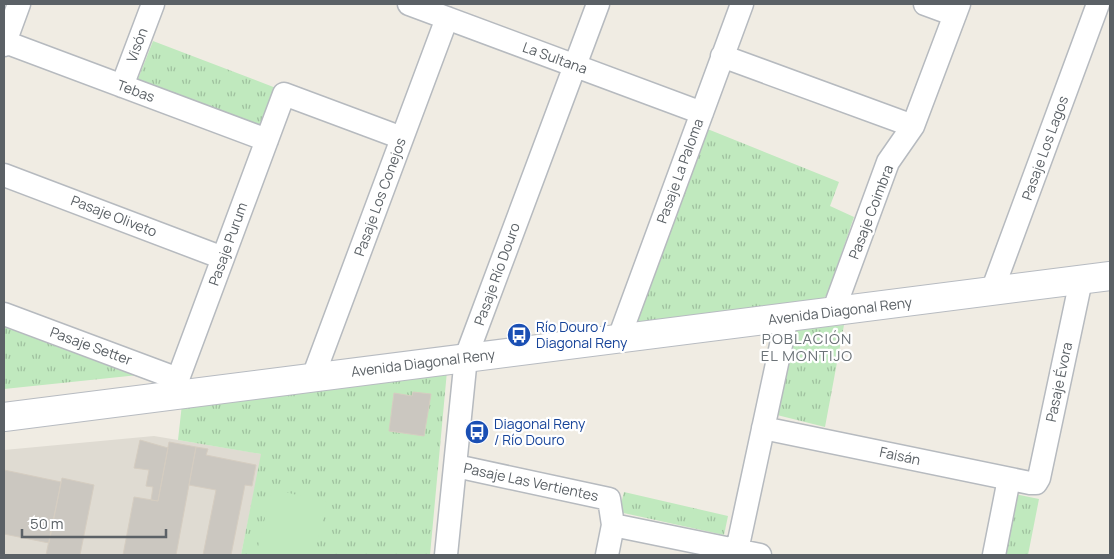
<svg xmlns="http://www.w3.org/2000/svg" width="1114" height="559" viewBox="0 0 1114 559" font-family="Manrope,sans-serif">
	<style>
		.education { fill: #dfdbd2 }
		.grass { fill: url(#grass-tufts) }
		.garden { fill: #c0e9be }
		.building { fill: #cbc7c0; stroke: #d5cdc1 }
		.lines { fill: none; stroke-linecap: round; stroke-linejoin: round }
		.street-casing { stroke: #b6babf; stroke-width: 25 }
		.secondary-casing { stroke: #b7bbc1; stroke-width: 30 }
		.street { stroke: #fff; stroke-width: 22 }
		.secondary { stroke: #fff; stroke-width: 28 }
		.labels { text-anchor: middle; stroke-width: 4.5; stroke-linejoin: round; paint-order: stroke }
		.street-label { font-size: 14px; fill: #5b6166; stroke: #fff }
		.transit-label { font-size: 14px; fill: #164399; stroke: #fff; text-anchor: start }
		.neighbourhood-label { font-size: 15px; letter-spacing: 1px; fill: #6c7378; stroke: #fff }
	</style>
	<defs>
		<pattern id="grass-tufts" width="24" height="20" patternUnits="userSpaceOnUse" patternTransform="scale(1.25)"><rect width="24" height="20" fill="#c0e9be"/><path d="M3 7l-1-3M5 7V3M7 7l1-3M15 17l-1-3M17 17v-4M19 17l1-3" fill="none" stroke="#9fc09e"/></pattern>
	</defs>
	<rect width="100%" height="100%" fill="#f0ece3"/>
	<path class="education" d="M154,436L262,454L241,555H4V450Z"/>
	<path class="grass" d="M153,41L276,88L262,129L136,84Z
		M705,128L839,182L830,206L854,217L827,295L820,301L637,325L633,320Z
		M4,320L148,374L4,389Z
		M844,325L825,427L777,415L795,330Z
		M447,371L430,555H241L261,454L178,440L182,404Z
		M624,492L728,516L724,535L619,512Z
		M1015,494L1039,499L1028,555H1002Z"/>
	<path class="garden" d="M272,489L327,502L314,555H256Z"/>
	<path class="building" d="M413,392L431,394L424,436L389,431L394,393L412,396Z
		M140,440L168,448L158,501L151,500L153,487L146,486L149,470L134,468Z
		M169,442L196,447L176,555H123L134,497L158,501Z
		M196,447L208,449L206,455L256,465L252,486L245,485L231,555H203L216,490L189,485Z
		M4,470L61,482L49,543L4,534Z
		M62,478L94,485L80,555H46Z"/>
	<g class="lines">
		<g class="street-casing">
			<path id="street" d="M409,4L702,113
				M925,4L955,15
				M5,42L267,140
				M4,45L19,4
				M722,56L913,126
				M122,86L153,4
				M4,175L223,258
				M992,291L1098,4
				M833,312L888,162L913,126L959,4
				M4,314L178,379
				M619,338L742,4
				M313,377L447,18
				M172,395L284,94L402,138
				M763,428L1030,483H1036L1039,478L1081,280
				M456,466L609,499L613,525L607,555
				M613,525L760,555
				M446,555L466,357L598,4
				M736,555L787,317
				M994,555L1009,479"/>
		</g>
		<g class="secondary-casing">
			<path id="secondary" d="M4,417L1110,276"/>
		</g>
		<use href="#street" class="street"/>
		<use href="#secondary" class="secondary"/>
	</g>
	<defs>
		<g id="bus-disc" transform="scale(1.25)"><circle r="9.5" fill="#1a4fb4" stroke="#fff"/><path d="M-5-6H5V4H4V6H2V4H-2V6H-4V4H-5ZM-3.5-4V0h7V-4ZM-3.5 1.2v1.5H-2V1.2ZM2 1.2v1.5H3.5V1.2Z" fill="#fff"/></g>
	</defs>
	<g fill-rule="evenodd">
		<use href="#bus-disc" x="519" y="335"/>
		<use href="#bus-disc" x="477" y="432"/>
	</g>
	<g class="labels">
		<g class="street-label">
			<text transform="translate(137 45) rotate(-70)" y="5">Visón</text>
			<text transform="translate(555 58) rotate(20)" y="5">La Sultana</text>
			<text transform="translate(136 91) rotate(20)" y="5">Tebas</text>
			<text transform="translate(1045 148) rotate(-70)" y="5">Pasaje Los Lagos</text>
			<text transform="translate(680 171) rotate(-70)" y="5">Pasaje La Paloma</text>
			<text transform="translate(380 197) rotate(-70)" y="5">Pasaje Los Conejos</text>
			<text transform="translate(871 212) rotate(-69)" y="5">Pasaje Coimbra</text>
			<text transform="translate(114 216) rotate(21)" y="5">Pasaje Oliveto</text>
			<text transform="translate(228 244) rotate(-70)" y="5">Pasaje Purum</text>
			<text transform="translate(497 274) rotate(-70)" y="5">Pasaje Río Douro</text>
			<text transform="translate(840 311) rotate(-7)" y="5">Avenida Diagonal Reny</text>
			<text transform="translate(91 346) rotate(20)" y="5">Pasaje Setter</text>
			<text transform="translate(423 363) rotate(-7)" y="5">Avenida Diagonal Reny</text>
			<text transform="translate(1059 382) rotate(-78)" y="5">Pasaje Évora</text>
			<text transform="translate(900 456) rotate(12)" y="5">Faisán</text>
			<text transform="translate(531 482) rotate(12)" y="5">Pasaje Las Vertientes</text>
		</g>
		<g class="transit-label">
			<text x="536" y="332">Río Douro /<tspan x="536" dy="16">Diagonal Reny</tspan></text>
			<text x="494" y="429">Diagonal Reny<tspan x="494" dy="16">/ Río Douro</tspan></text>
		</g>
		<g class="neighbourhood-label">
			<text x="807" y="344">POBLACIÓN<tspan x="807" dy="17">EL MONTIJO</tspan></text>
		</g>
	</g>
	<rect width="1114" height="559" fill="none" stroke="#5b6166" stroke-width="10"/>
	<path d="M22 529v8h144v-8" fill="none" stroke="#5b6166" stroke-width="2.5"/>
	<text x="30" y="529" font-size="15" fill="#5b6166" stroke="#ffffff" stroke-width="4" paint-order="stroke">50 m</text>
</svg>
